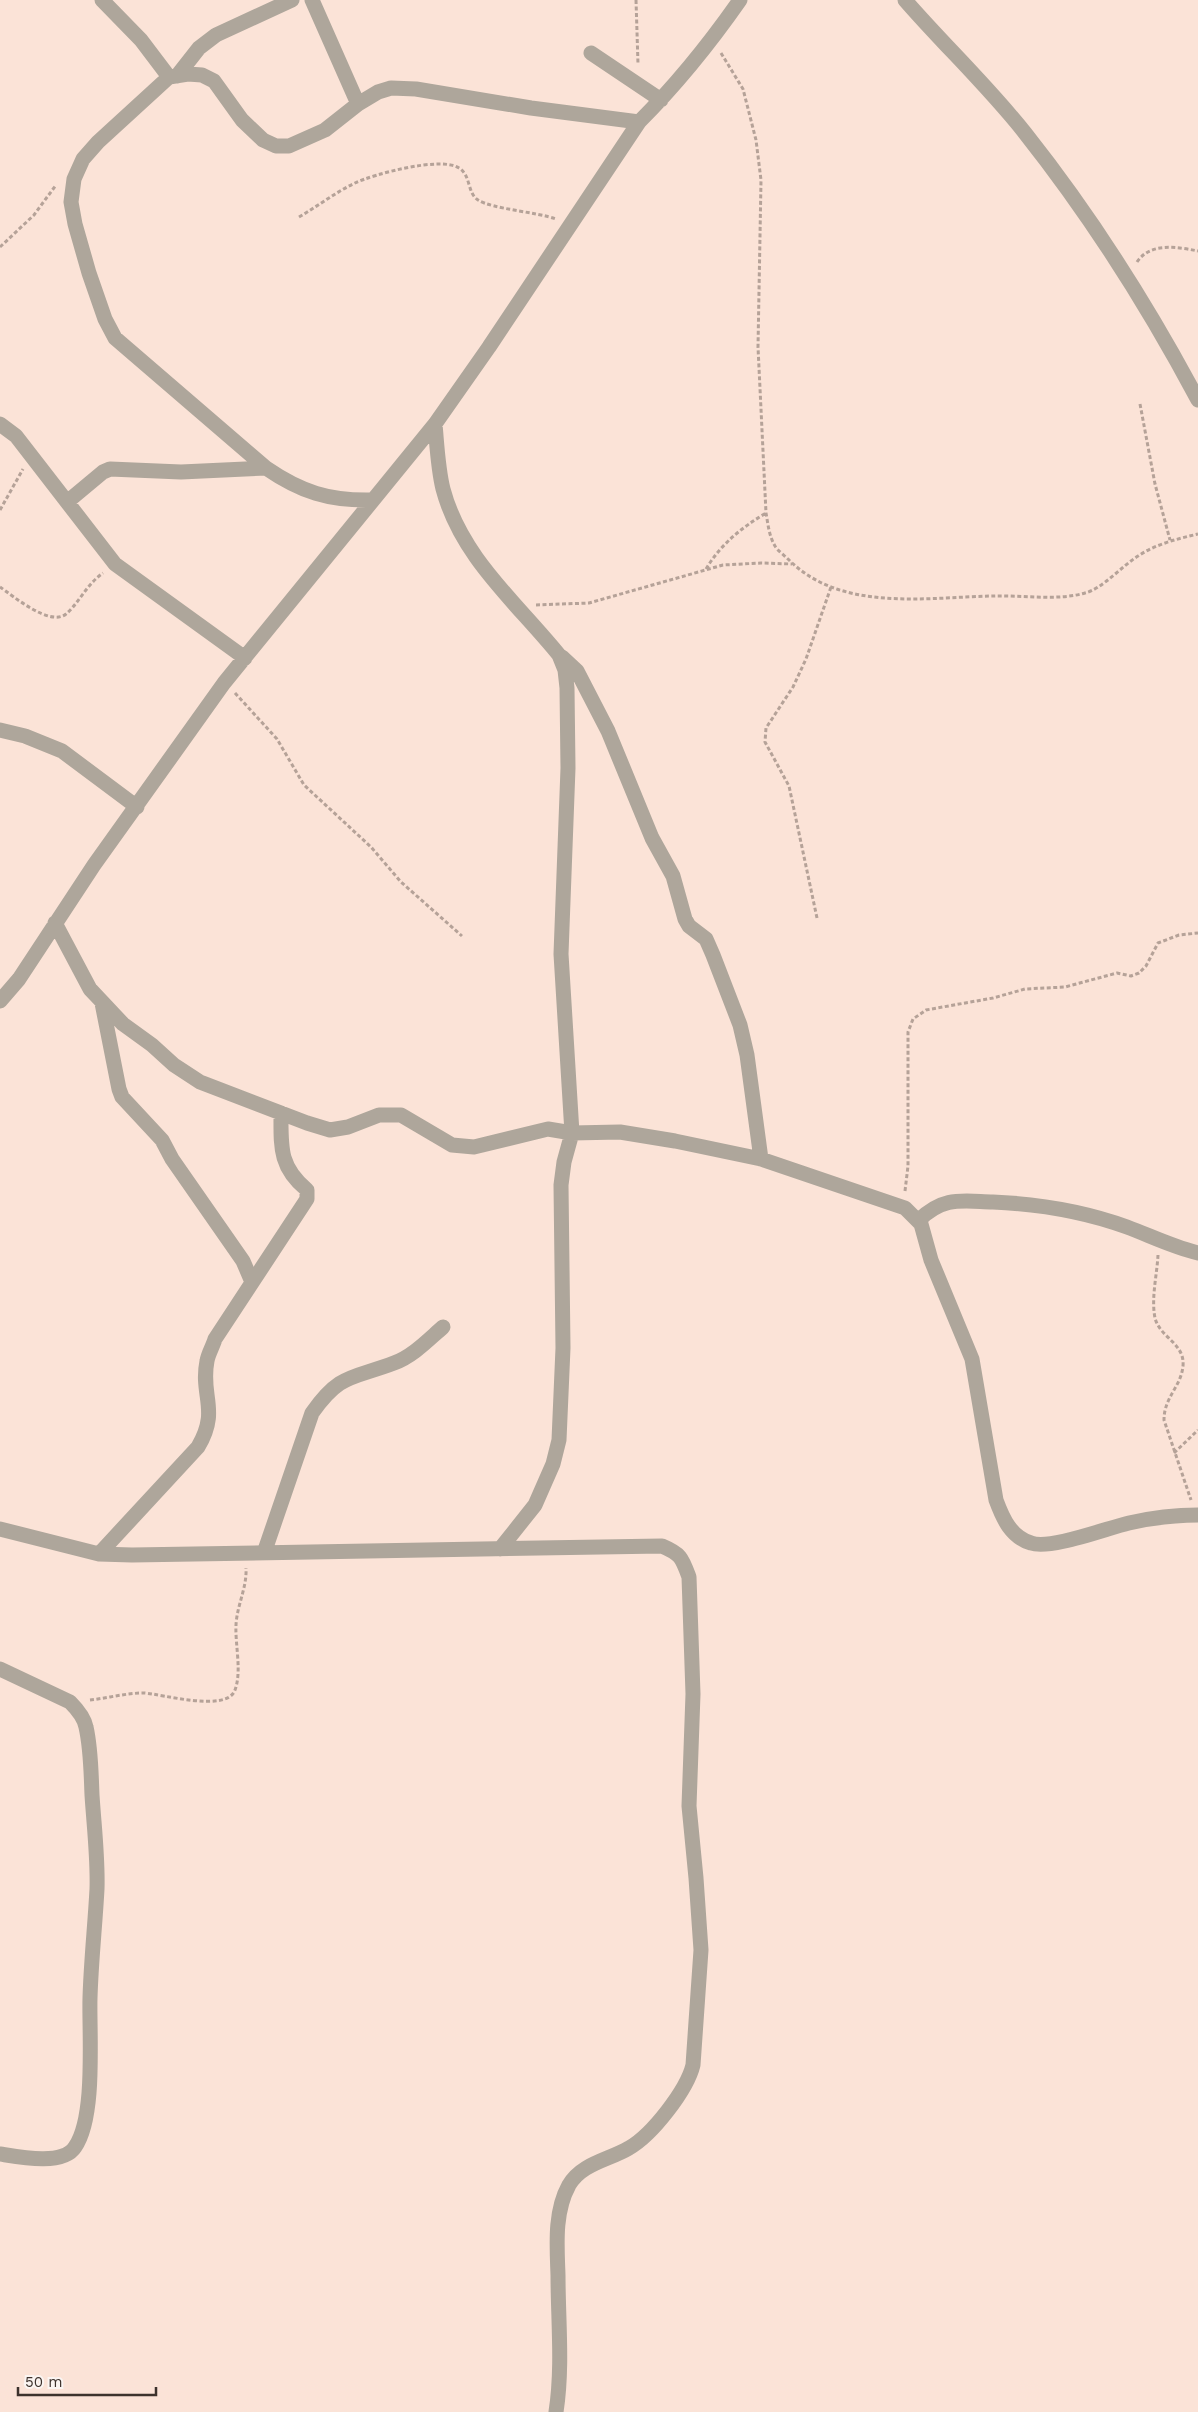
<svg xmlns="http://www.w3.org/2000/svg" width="1198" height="2412" viewBox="0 0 1198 2412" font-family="'Work Sans',sans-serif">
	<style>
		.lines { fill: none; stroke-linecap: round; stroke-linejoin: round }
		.path { stroke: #b5a298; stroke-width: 3; stroke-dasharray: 4 2.5; stroke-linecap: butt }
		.minor { stroke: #aea69b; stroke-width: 15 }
	</style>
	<rect width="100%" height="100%" fill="#fbe3d7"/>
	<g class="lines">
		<path class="path" d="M636,0L638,64
			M721,53L743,89L756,140L761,180L758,347L766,513C768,524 769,536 775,546C778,551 784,555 788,559C841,613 927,597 994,596C1024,595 1057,601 1085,593C1102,589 1122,566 1138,556C1156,544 1177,539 1198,534
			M299,217C318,206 336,192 355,183C374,174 441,156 459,168C471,175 467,193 478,200C492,209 537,212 556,219
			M0,247L34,215L56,185
			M1137,262C1150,242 1178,247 1198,251
			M1140,404L1155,484L1170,540
			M0,510L23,469
			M706,569C721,544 741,528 766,513
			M0,587C13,596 50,627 66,614C79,603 86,585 103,573
			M536,605L589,603L723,565L761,563L792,564
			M235,693L277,739L304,785L371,847L401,882L462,936
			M817,918L789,786L765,742L766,728L793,687L806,659L831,587
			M905,1191L908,1166V1032L913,1019L926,1010L993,998L1025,989L1065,987L1117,973L1131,976L1139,973L1146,966L1158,943L1179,935L1198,933
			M1158,1255C1157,1275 1151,1298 1155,1318C1160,1338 1185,1343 1183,1366C1181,1387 1164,1397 1164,1420L1191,1500
			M1174,1453L1198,1430
			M90,1700C108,1698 126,1693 144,1693C162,1694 227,1713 235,1690C242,1671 235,1645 236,1625C237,1605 247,1588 246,1568"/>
		<path class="minor" d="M102,0L141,40L169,77
			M312,0L358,104
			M905,0C944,45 988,86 1025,133C1090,215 1149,308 1198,400
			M591,53L661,100
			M177,76L199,48L216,35L292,0
			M0,424L16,436L115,564L245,658
			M435,424C437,446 438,469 443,489C461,557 516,602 559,655L565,670L567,688L568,768L561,954L572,1133L564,1162L561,1185L563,1348L559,1440L553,1464L535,1505L500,1549
			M372,500C329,501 301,492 266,468L115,338L105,319L89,273L75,224L71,202L74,179L83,159L98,142L169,77L188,74L202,75L214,81L242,120L263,140L276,146H289L325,130L358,104L378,92L391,88L416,89L531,108L639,122
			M67,502L103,472L110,469L181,472L266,468
			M562,657L577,671L608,731L652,838L673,876L685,919L689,926L706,939L713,955L740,1025L747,1055L761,1159
			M0,730L25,736L62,751L137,807
			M55,923L90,989L123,1024L152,1045L174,1065L200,1082L307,1123L330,1130L348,1127L379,1115H401L452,1145L474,1147L548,1129L572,1133L620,1132L675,1141L761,1159L905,1208L921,1224L931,1260L972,1359L996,1500C1003,1519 1011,1537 1031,1543C1050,1550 1107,1528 1129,1523C1151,1518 1175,1515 1198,1515
			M0,1001L19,979L94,865L224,683L435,424L489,347L639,122C676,85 710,43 740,0
			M102,1003L119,1089L122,1097L162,1140L172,1159L243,1261L252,1282
			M919,1220C944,1196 961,1201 993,1202C1039,1204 1083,1211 1127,1227C1151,1236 1173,1247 1198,1253
			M0,1529L99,1554L132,1555L662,1546C681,1554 682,1558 689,1577L693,1694L689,1806L696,1878L701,1950L693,2065C687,2090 652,2135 629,2148C609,2160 582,2163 569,2185C554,2212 557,2246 558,2275C558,2320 563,2367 556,2412
			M264,1553L312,1413C340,1373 352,1379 394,1363C413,1356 428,1340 443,1327
			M99,1554L198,1447C220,1410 200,1396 207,1361C208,1354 213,1346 215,1339L307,1199V1190C279,1167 281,1147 281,1113
			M0,1669L70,1702C77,1709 84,1717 86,1727C91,1749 91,1772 92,1795C94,1826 98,1858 97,1889C95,1926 91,1962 90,1998C89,2035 96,2117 75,2147C63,2166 19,2157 0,2154"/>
	</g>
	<path d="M18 2387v8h138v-8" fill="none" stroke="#3d322c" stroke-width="2.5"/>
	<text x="25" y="2387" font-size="15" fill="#3d322c" stroke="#fbf5f2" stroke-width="4" paint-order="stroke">50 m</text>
</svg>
